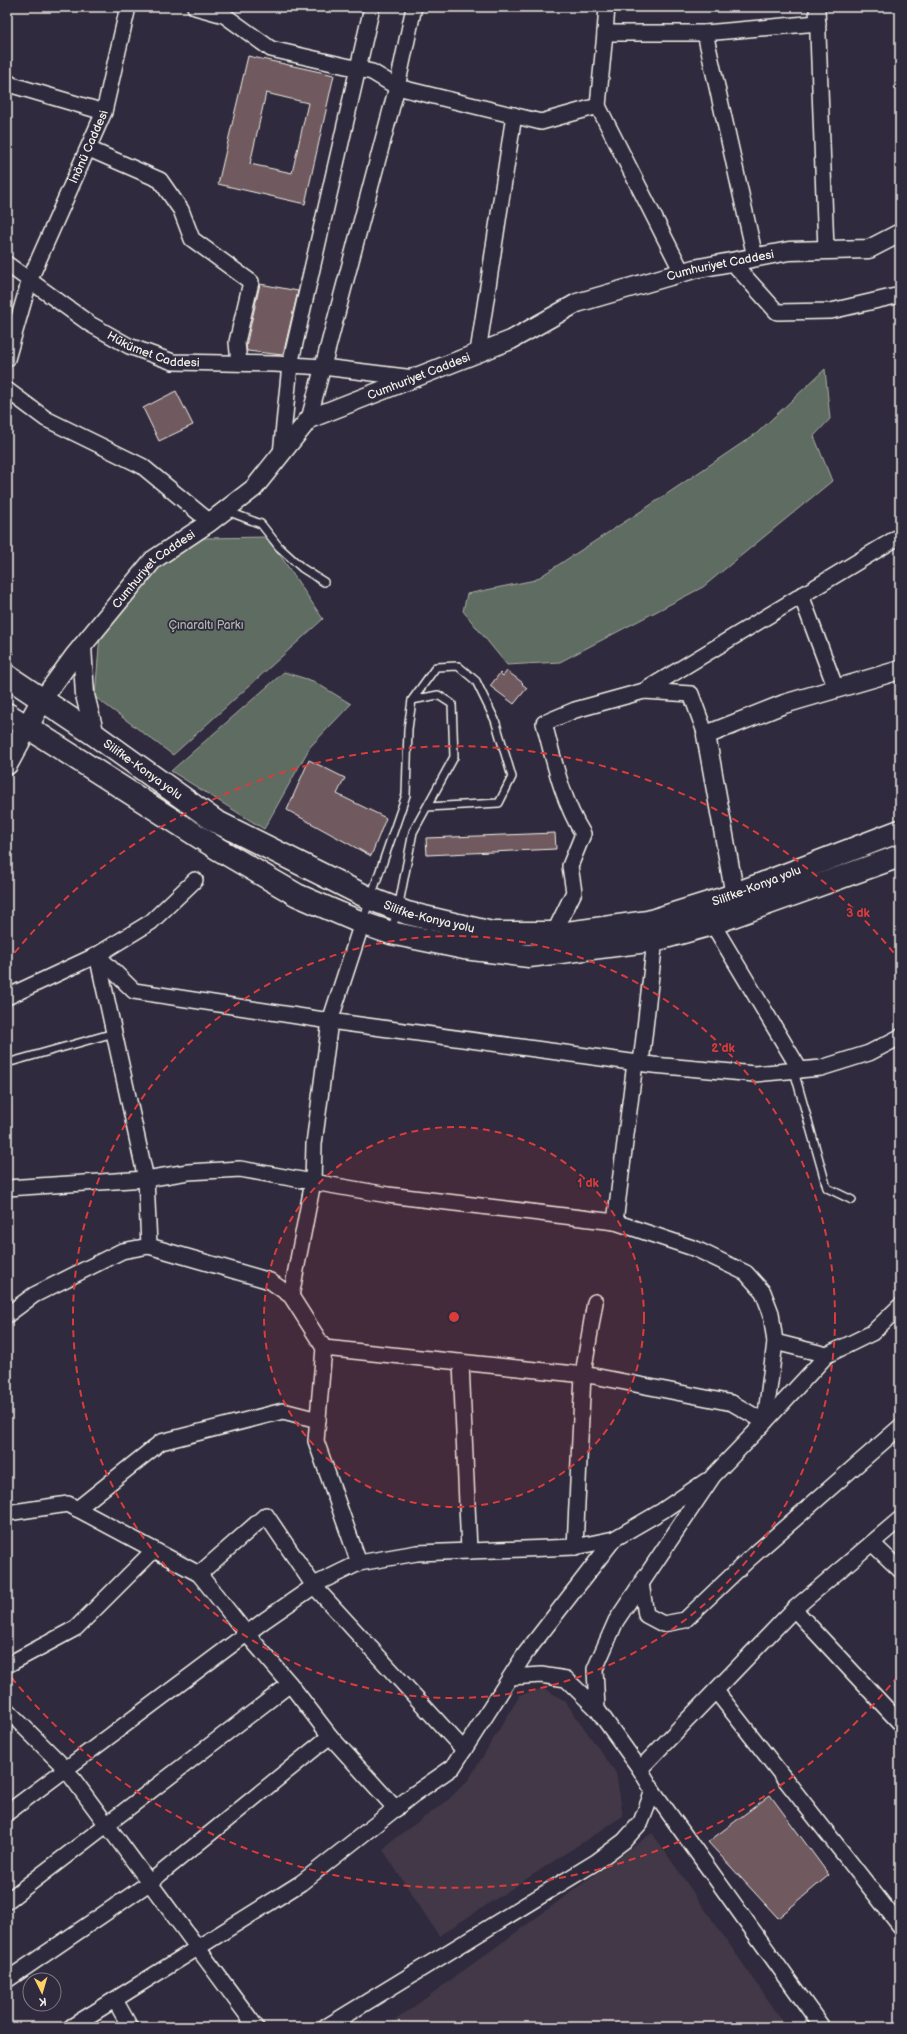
<svg xmlns="http://www.w3.org/2000/svg" width="907" height="2034" viewBox="0 0 907 2034" font-family="'Balsamiq Sans',sans-serif">
	<style>
		.built { fill: #423847 }
		.green { fill: #5e6c62; stroke: #a9aea5 }
		.building { fill: #705a5e; stroke: #f4f1e8; fill-rule: evenodd }
		.lines { fill: none; stroke-linecap: round; stroke-linejoin: round }
		.service-casing { stroke: #f4f1e8; stroke-width: 10 }
		.minor-casing { stroke: #f4f1e8; stroke-width: 18 }
		.tertiary-casing { stroke: #f4f1e8; stroke-width: 21 }
		.secondary-casing { stroke: #f4f1e8; stroke-width: 24 }
		.trunk-casing { stroke: #f4f1e8; stroke-width: 25 }
		.path { stroke: #f4f1e8; stroke-width: 2.5; stroke-dasharray: 3 3; stroke-linecap: butt }
		.service { stroke: #2f2a3d; stroke-width: 7 }
		.minor { stroke: #2f2a3d; stroke-width: 15 }
		.tertiary { stroke: #2f2a3d; stroke-width: 18 }
		.secondary { stroke: #2f2a3d; stroke-width: 21 }
		.trunk { stroke: #2f2a3d; stroke-width: 22 }
		.ring { fill: none; stroke: #d93c3b; stroke-width: 2; stroke-dasharray: 7 5 }
		.labels { text-anchor: middle; stroke-width: 3.5; stroke-linejoin: round; paint-order: stroke }
		.street-label { font-size: 12px; fill: #f4f1e8; stroke: #2f2a3d }
		.park-label { font-size: 12px; fill: #b0b5ac; stroke: #2f2a3d }
		.centre { fill: #d93c3b; stroke: #2f2a3d; stroke-width: 2 }
		.ring-label { font-size: 12px; text-anchor: middle; font-weight: bold; fill: #d93c3b; stroke: #2f2a3d; stroke-width: 3.5; stroke-linejoin: round; paint-order: stroke }
	</style>
	<rect width="100%" height="100%" fill="#2f2a3d"/>
	<filter id="ink" filterUnits="userSpaceOnUse"><feTurbulence type="fractalNoise" baseFrequency=".025" numOctaves="2"/><feDisplacementMap in="SourceGraphic" scale="8" xChannelSelector="R" yChannelSelector="G"/><feConvolveMatrix kernelMatrix="1 2 1 2 8 2 1 2 1" color-interpolation-filters="sRGB"/></filter>
	<g filter="url(#ink)">
		<path class="built" d="M544,1688L565,1701L616,1773L623,1816L439,1936L383,1850L391,1841L447,1801L469,1779L520,1695Z
			M652,1833L787,2027H386Z"/>
		<path class="green" d="M825,369L830,419L814,436L832,481L703,587L560,662L507,665L463,611L467,594L535,580L649,506L757,433Z
			M268,537L323,619L173,755L95,697L100,634L157,569L204,538Z
			M284,672L313,681L351,704L310,747L264,829L171,771Z"/>
		<path class="building" d="M248,56L334,75L305,204L218,184ZM266,93L308,103L292,173L250,164Z
			M260,284L298,291L283,355L247,351L246,346Z
			M176,391L193,425L159,441L143,408Z
			M507,671L523,683L522,684L527,688L514,704L490,686L500,673L503,676Z
			M309,760L345,778L337,794L386,818L371,856L287,810Z
			M555,833L556,849L427,855L426,838Z
			M770,1795L829,1875L778,1918L708,1842Z"/>
		<g class="lines">
			<g class="service-casing">
				<path id="service" d="M227,511L261,524L279,547L302,568L324,582
					M412,700L436,667L458,666L476,681L495,720L512,777L499,803L427,807
					M363,920L406,795L408,729L412,700L438,695L452,704L454,757L413,832L398,909L391,931
					M7,1063L114,1033
					M794,1071L827,1188L852,1200"/>
			</g>
			<g class="minor-casing">
				<g id="minor">
					<path d="M195,7L224,15L271,49L372,72L397,87L541,122L598,106L605,33H705"/>
					<path d="M817,7L826,250"/>
					<path d="M605,33L607,7"/>
					<path d="M7,81L12,85L104,112"/>
					<path d="M598,106L682,272"/>
					<path d="M89,149L160,180L181,210L192,239L251,282L237,342L239,363"/>
					<path d="M755,257L705,33L818,23"/>
					<path d="M732,262L777,312L831,311L900,295"/>
					<path id="s1" d="M7,264L90,324L129,346L173,362L275,364L323,367L414,378"/>
					<path d="M478,352L514,115"/>
					<path id="s2" d="M7,359L30,279L104,112L128,7"/>
					<path d="M7,390L46,419L142,466L210,522"/>
					<path d="M309,419L397,87L414,7"/>
					<path d="M281,454L290,365L372,7"/>
					<path d="M801,595L836,689"/>
					<path d="M644,691L900,536"/>
					<path d="M195,880L151,922L97,955L146,1179L149,1246L270,1281L291,1296L324,1348"/>
					<path d="M362,923L330,1021L314,1144L313,1182L388,1195L615,1222L696,1249L746,1273L763,1292L771,1313L775,1342L765,1422L713,1476L616,1621L595,1669L597,1709L640,1769L653,1791L822,2027"/>
					<path d="M712,923L800,1070"/>
					<path d="M554,933L574,892L570,866L583,834C562,800 554,761 544,723L575,710L644,691L691,694L706,735"/>
					<path d="M7,997L97,955L134,991L330,1021L653,1065L755,1074L821,1068L869,1053L900,1037"/>
					<path d="M641,1063L655,940"/>
					<path d="M7,1188L146,1179L188,1172L240,1169L313,1182L291,1296"/>
					<path d="M615,1222L635,1063"/>
					<path d="M7,1315L34,1295L122,1251L149,1246"/>
					<path d="M775,1342L827,1355"/>
					<path d="M461,1362L469,1551"/>
					<path d="M77,1509L161,1442L283,1411L318,1420"/>
					<path d="M7,1513L68,1504L199,1574L246,1633L290,1684"/>
					<path d="M872,1543L900,1570"/>
					<path d="M575,1547L583,1374L595,1302"/>
					<path d="M359,1563L316,1441L324,1348L594,1376L732,1403L765,1422L827,1355L872,1333L900,1306"/>
					<path d="M199,1574L266,1515L314,1586L464,1750"/>
					<path d="M641,1583L646,1615L663,1624L685,1620L748,1560L900,1427"/>
					<path d="M794,1609L900,1723"/>
					<path d="M7,1665L76,1628L154,1550"/>
					<path d="M511,1677L541,1675L566,1679L597,1709"/>
					<path d="M716,1691L900,1926"/>
					<path d="M7,1710L65,1768L256,2027"/>
					<path d="M640,1769L794,1609L900,1519"/>
					<path d="M7,1813L265,1620L320,1582L359,1563L417,1553L575,1547L614,1539L662,1511L706,1481"/>
					<path d="M7,1901L290,1684L330,1736"/>
					<path d="M7,1980L149,1883L330,1736L396,1809"/>
					<path d="M115,2000L130,2027"/>
					<path d="M71,2027L301,1883L414,1794L453,1767L525,1654L614,1539"/>
					<path d="M326,2027L596,1862L624,1841L641,1822L653,1791"/>
				</g>
			</g>
			<g class="tertiary-casing">
				<g id="tertiary">
					<path d="M82,646L85,695L95,735"/>
					<path id="s3" d="M42,700L74,656L153,560L210,522L254,488L309,419L511,340L577,303L694,269L789,251L869,249L900,233"/>
					<path d="M737,907L706,735L784,704L900,670"/>
				</g>
			</g>
			<g class="secondary-casing">
				<path id="secondary" d="M7,764L42,700"/>
			</g>
			<g class="trunk-casing">
				<g id="trunk">
					<path id="s4" d="M7,676L95,735L215,821L371,899L407,913L492,933H567L648,922L725,898L900,831"/>
					<path d="M7,714L218,849L297,895L362,923L391,933L464,948L529,956L655,940L705,926L900,856"/>
				</g>
			</g>
			<path class="path" d="M7,649L13,653L9,659"/>
			<use href="#service" class="service"/>
			<use href="#minor" class="minor"/>
			<use href="#tertiary" class="tertiary"/>
			<use href="#secondary" class="secondary"/>
			<use href="#trunk" class="trunk"/>
		</g>
	</g>
	<circle cx="454" cy="1317" r="190" fill="#d93c3b" fill-opacity=".12"/>
	<g class="ring">
		<circle cx="454" cy="1317" r="190"/>
		<circle cx="454" cy="1317" r="381"/>
		<path d="M898 1676A571 571 0 0 1 7 1672M7 962A571 571 0 0 1 898 958"/>
	</g>
	<g class="labels">
		<g class="street-label">
			<text dy="4" stroke="none"><textPath href="#s2" startOffset="228">İnönü Caddesi</textPath></text>
			<text dy="4" stroke="none"><textPath href="#s3" startOffset="832">Cumhuriyet Caddesi</textPath></text>
			<text dy="4" stroke="none"><textPath href="#s1" startOffset="172">Hükümet Caddesi</textPath></text>
			<text dy="4" stroke="none"><textPath href="#s3" startOffset="509">Cumhuriyet Caddesi</textPath></text>
			<text dy="4" stroke="none"><textPath href="#s3" startOffset="173">Cumhuriyet Caddesi</textPath></text>
			<text dy="4" stroke="none"><textPath href="#s4" startOffset="165">Silifke-Konya yolu</textPath></text>
			<text dy="4" stroke="none"><textPath href="#s4" startOffset="825">Silifke-Konya yolu</textPath></text>
			<text dy="4" stroke="none"><textPath href="#s4" startOffset="489">Silifke-Konya yolu</textPath></text>
		</g>
		<g class="park-label">
			<text x="206" y="629">Çınaraltı Parkı</text>
		</g>
	</g>
	<circle cx="454" cy="1317" r="6" class="centre"/>
	<g class="ring-label">
		<text x="858" y="917">3 dk</text>
		<text x="723" y="1052">2 dk</text>
		<text x="588" y="1187">1 dk</text>
	</g>
	<rect width="907" height="2034" fill="none" stroke="#2f2a3d" stroke-width="24"/>
	<rect x="12" y="12" width="883" height="2010" fill="none" stroke="#f4f1e8" stroke-width="1.5" filter="url(#ink)"/>
	<g transform="translate(42 1992) rotate(175)"><circle r="19" fill="#2f2a3d" stroke="#7e7a81"/>
	<path d="M0-3L7 15L0 10L-7 15Z" fill="#ffd166"/>
	<text y="-6" font-size="11" font-weight="bold" text-anchor="middle" fill="#f4f1e8">K</text>
	</g>
</svg>
